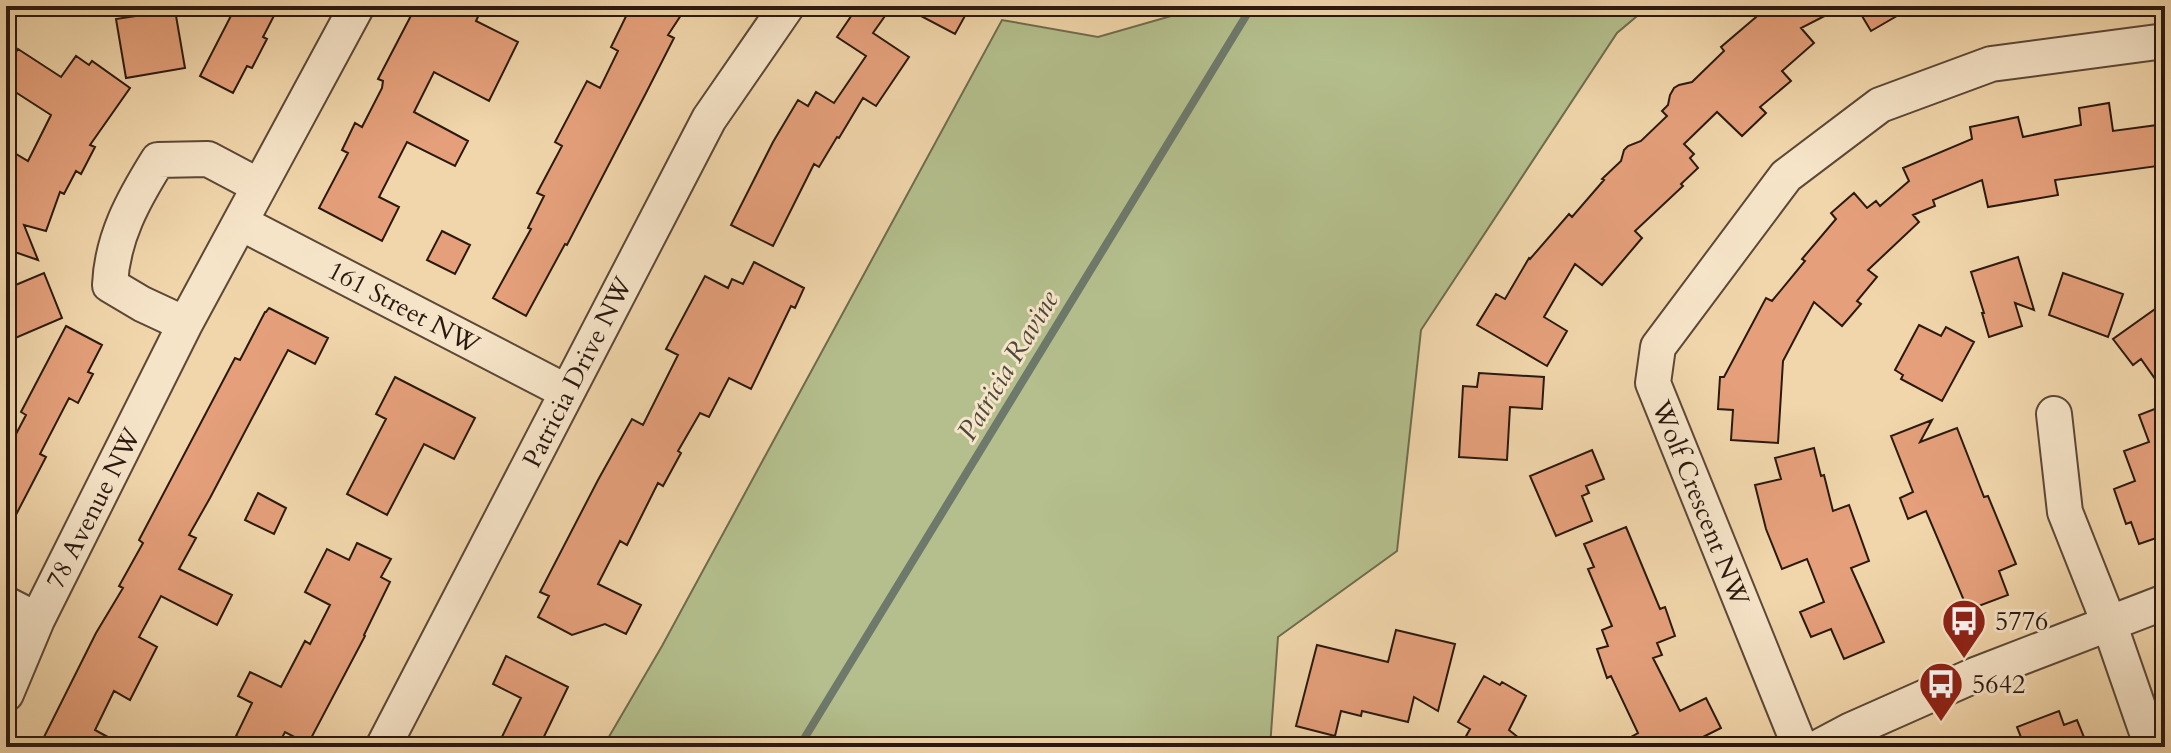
<svg xmlns="http://www.w3.org/2000/svg" width="2171" height="753" viewBox="0 0 2171 753" font-family="Cardo,serif">
	<style>
		.green { fill: #b4bf8d; stroke: #6f6c4e; stroke-width: 2 }
		.lines { fill: none; stroke-linecap: round; stroke-linejoin: round }
		.stream { stroke: #6e796b; stroke-width: 8 }
		.building { fill: #e5a07b; stroke: #2a1910; stroke-width: 2 }
		.minor-casing { stroke: #5c4837; stroke-width: 38 }
		.minor { stroke: #f6e4c8; stroke-width: 34 }
		.labels { text-anchor: middle; stroke-width: 6; stroke-linejoin: round; paint-order: stroke }
		.street-label { font-size: 26px; fill: #2a1910; stroke: #f6e4c8 }
		.poi-label { font-size: 26px; fill: #2a1910; stroke: #f6e4c8; text-anchor: start }
		.water-label { font-size: 28px; font-style: italic; fill: #4c493d; stroke: #f6e4c8 }
	</style>
	<rect width="100%" height="100%" fill="#f1d6ab"/>
	<filter id="stains"><feTurbulence type="fractalNoise" baseFrequency=".0025" numOctaves="4"/><feColorMatrix values="0 0 0 0 .2 0 0 0 0 .09 0 0 0 0 .02 0 0 0 .5 -.17"/></filter>
	<radialGradient id="worn" r=".72"><stop offset=".6" stop-color="#630" stop-opacity="0"/><stop offset="1" stop-color="#630" stop-opacity=".3"/></radialGradient>
	<path class="green" d="M1206,6H1649L1617,33L1421,330L1397,551L1278,637L1270,747H603L662,646L1002,20L1098,37Z"/>
	<g class="lines">
		<path class="stream" d="M799,747L1252,6"/>
	</g>
	<path class="building" d="M236,6H279L263,37L267,39L252,68L247,66L233,93L200,76Z
		M416,6H483L476,21L518,42L489,101L434,72L414,112L468,141L455,166L407,142L379,197L399,207L382,241L319,208L348,153L342,150L355,123L362,127L382,88L383,81L378,79Z
		M631,6H687L668,35L674,38L646,93L567,245L565,244L526,316L493,298L531,229L528,228L544,196L537,193L562,146L555,142L587,81L600,88L618,51L611,47Z
		M858,6H892L873,33L909,57L876,106L863,98L839,138L837,137L819,167L814,164L773,246L731,225L773,142L798,100L808,106L816,92L834,103L866,56L837,37Z
		M902,6H950L966,14L955,34Z
		M1769,6H1844L1801,28L1814,43L1782,71L1791,81L1760,107L1766,113L1742,136L1717,112L1684,144L1694,154L1690,158L1698,168L1681,184L1683,186L1635,231L1642,238L1602,285L1575,264L1544,317L1567,331L1547,366L1477,325L1496,294L1505,299L1529,258L1530,259L1569,214L1572,217L1604,180L1602,179L1621,161L1624,150L1628,146L1641,141L1667,116L1662,111L1668,105L1670,95L1674,88L1679,85L1692,82L1724,51L1721,47Z
		M1856,6H1914L1871,31Z
		M175,10L185,68L126,78L116,19Z
		M18,49L61,77L76,56L89,65L92,61L130,88L90,145L95,147L81,174L76,171L64,194L60,192L46,231L24,225L38,260L6,249V148L28,161L51,115L6,86V67Z
		M2109,103L2113,131L2165,124V165L2055,180L2058,195L1988,207L1982,180L1933,200L1935,206L1913,215L1919,222L1868,270L1877,277L1857,301L1861,304L1842,326L1814,302L1783,361L1778,443L1731,440L1733,410L1718,409L1720,377H1724L1766,298L1772,301L1805,261L1802,259L1836,219L1831,213L1854,193L1867,208L1876,201L1880,206L1909,181L1903,168L1972,139L1970,127L2018,117L2023,137L2081,125L2079,108Z
		M442,231L470,245L455,274L427,260Z
		M2018,257L2034,310L2015,303L2022,326L1989,337L1982,313H1984L1971,272Z
		M754,262L804,288L795,308L791,306L751,389L729,378L709,417L700,413L678,451L681,453L663,486L658,483L627,545L620,541L598,584L641,605L626,634L605,624L572,635L538,617L549,596L540,592L598,480L632,419L643,425L678,355L666,349L705,276L728,288L732,279L743,284Z
		M44,273L62,318L6,342V289Z
		M2063,273L2123,294L2108,337L2049,315Z
		M2165,302V393L2141,359L2133,365L2113,339Z
		M269,308L328,338L315,364L288,350L210,498L189,535L196,538L179,569L232,595L217,625L161,596L139,637L157,647L130,700L114,691L95,730L126,747H65L44,737L96,633L123,588L119,586L143,543L139,540L235,358L240,360L265,312H266Z
		M1919,325L1941,336L1946,327L1974,342L1942,401L1901,379L1903,375L1895,370Z
		M66,326L102,345L88,372L93,374L78,403L69,398L40,454L46,457L6,534V453L26,415L21,412Z
		M1479,373L1544,377L1542,409L1510,407L1507,460L1459,457L1463,386L1477,387Z
		M395,377L475,418L454,459L424,444L387,515L347,494L386,419L376,414Z
		M2165,405V535L2139,544L2131,522L2126,524L2114,489L2135,481L2124,451L2149,442L2139,415Z
		M1932,420L1920,442L1957,428L1984,497L1988,496L2016,564L1999,571L2008,595L1968,610L1926,511L1908,519L1900,498L1913,492L1891,436Z
		M1814,448L1821,476L1824,475L1833,511L1849,505L1869,561L1851,568L1884,642L1844,659L1831,629L1811,637L1800,612L1824,602L1807,559L1782,569L1766,529L1755,485L1781,479L1775,458Z
		M1592,450L1604,479L1586,486L1589,493L1582,496L1592,521L1556,536L1530,476Z
		M258,493L286,508L274,534L245,520Z
		M1626,527L1660,609L1665,607L1675,636L1657,643L1662,655L1653,658L1680,711L1706,698L1721,728L1683,747H1613L1638,733L1611,676L1607,678L1597,649L1608,646L1602,630L1612,626L1588,569L1594,567L1584,544Z
		M357,543L391,559L381,577L390,582L364,635L365,636L308,744L285,732L277,747H256L236,736L252,703L238,696L250,672L281,687L305,641L310,644L330,605L305,592L327,549L349,560Z
		M1396,630L1455,644L1438,711L1414,697L1408,722L1362,711L1361,716L1341,711L1335,736L1296,726L1317,645L1388,662Z
		M506,656L568,687L539,747H497L521,698L493,684Z
		M1484,676L1500,685L1502,682L1526,696L1509,730L1530,747H1460L1470,729L1458,722Z
		M2059,711L2064,725L2077,720L2088,747H2010V744L2022,740L2017,727Z"/>
	<g class="lines">
		<g class="minor-casing">
			<path id="minor" d="M241,223L567,392
				M185,324L142,304L110,285C112,238 133,200 158,160L208,159L259,186
				M2054,414L2065,512L2109,623L2152,747
				M6,604L37,620
				M6,694L37,620L185,324L357,6
				M383,747L709,119L787,6
				M1800,747L1653,383L1658,347L1786,176L1880,105L1991,64L2165,41
				M1819,747L1851,730L1975,675L2165,602"/>
		</g>
		<use href="#minor" class="minor"/>
	</g>
	<defs>
		<g id="bus-pin" transform="scale(2.3)"><path d="M0 17L-7.5 6A9.5 9.5 0 1 1 7.5 6Z" fill="#8f2418" stroke="#f6e4c8"/><path d="M-5-6H5V4H4V6H2V4H-2V6H-4V4H-5ZM-3.5-4V0h7V-4ZM-3.5 1.2v1.5H-2V1.2ZM2 1.2v1.5H3.5V1.2Z" fill="#fff"/></g>
	</defs>
	<g fill-rule="evenodd">
		<use href="#bus-pin" x="1964" y="621"/>
		<use href="#bus-pin" x="1941" y="684"/>
	</g>
	<g class="labels">
		<g class="street-label">
			<text transform="translate(404 307) rotate(28)" y="9">161 Street NW</text>
			<text transform="translate(577 372) rotate(-63)" y="9">Patricia Drive NW</text>
			<text transform="translate(1701 503) rotate(68)" y="9">Wolf Crescent NW</text>
			<text transform="translate(93 508) rotate(-63)" y="9">78 Avenue NW</text>
		</g>
		<g class="poi-label">
			<text x="1995" y="630">5776</text>
			<text x="1972" y="693">5642</text>
		</g>
		<g class="water-label">
			<text transform="translate(1007 365) rotate(-59)" y="10">Patricia Ravine</text>
		</g>
	</g>
	<rect width="2171" height="753" fill="none" stroke="#f1d6ab" stroke-width="32"/>
	<rect x="8" y="8" width="2155" height="737" fill="none" stroke="#2a1910" stroke-width="4"/>
	<rect x="16" y="16" width="2139" height="721" fill="none" stroke="#2a1910" stroke-width="2"/>
	<rect width="100%" height="100%" filter="url(#stains)"/>
	<rect width="100%" height="100%" fill="url(#worn)"/>
</svg>
